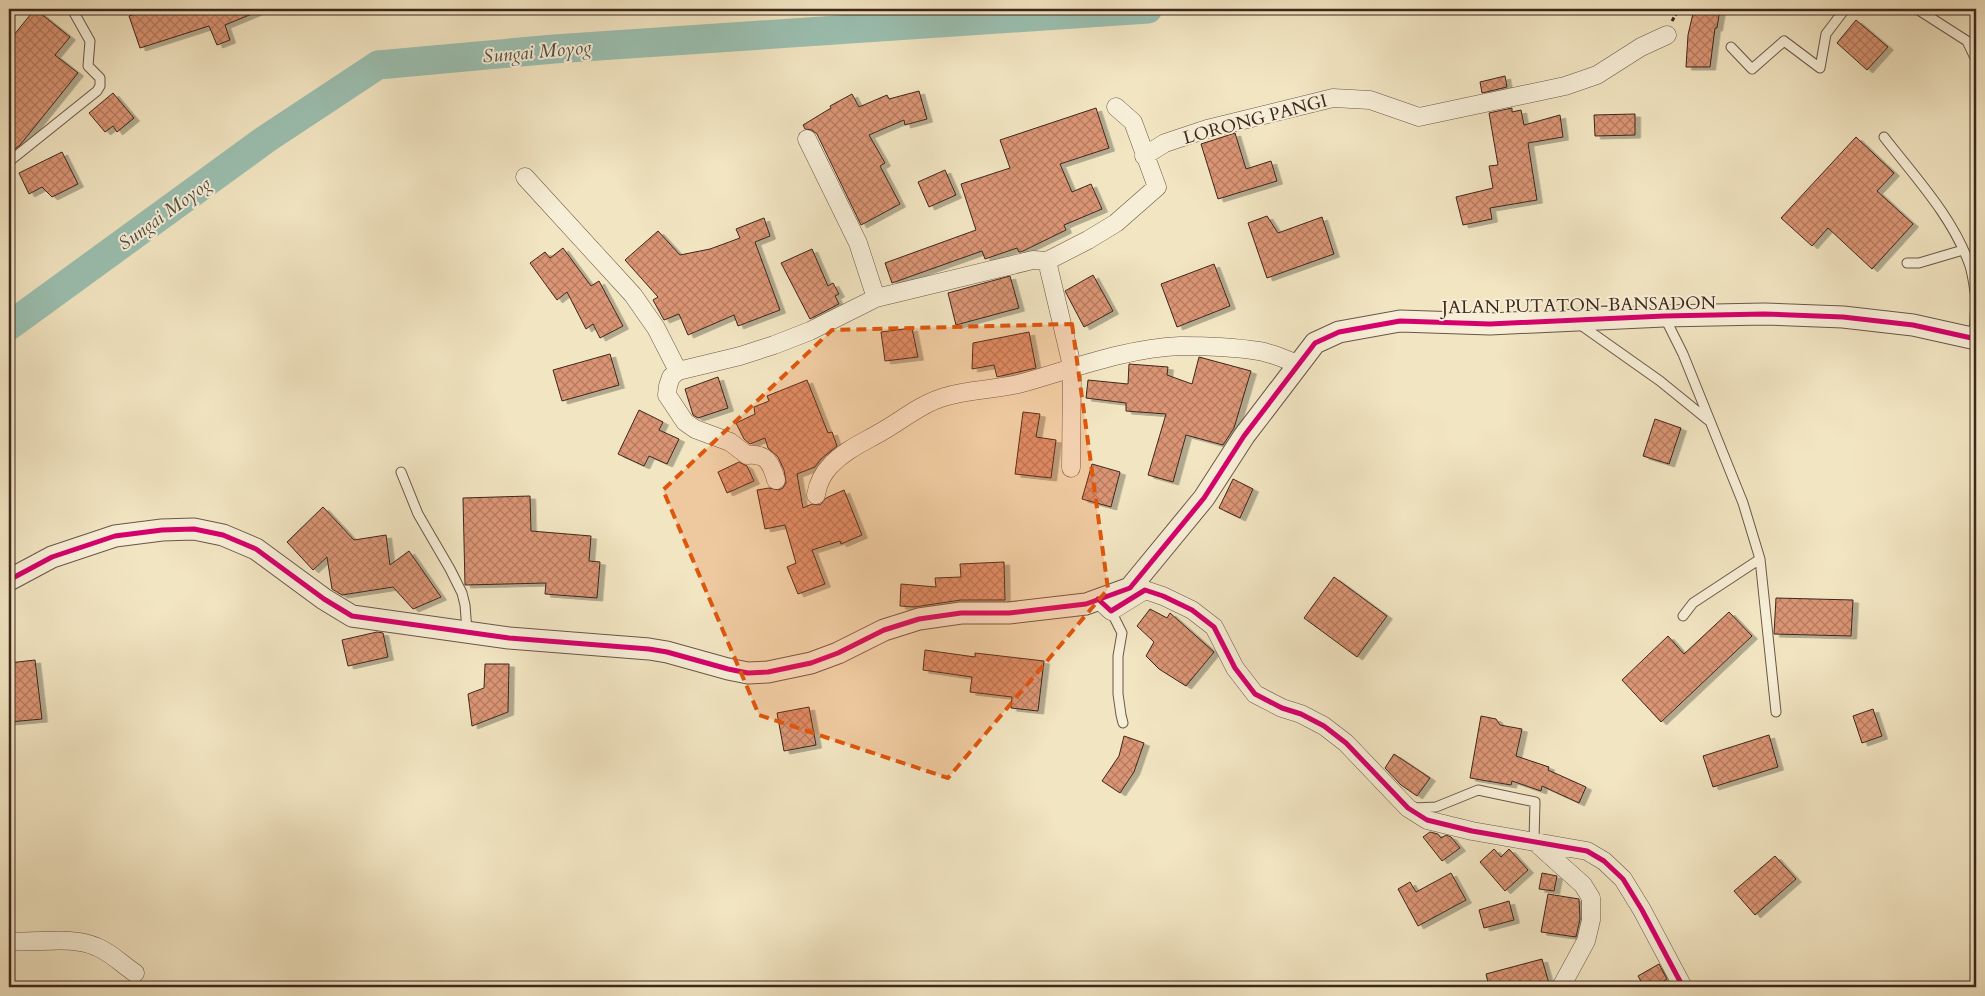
<svg xmlns="http://www.w3.org/2000/svg" width="1985" height="996" viewBox="0 0 1985 996" font-family="Cardo,serif">
	<style>
		.lines { fill: none; stroke-linecap: round; stroke-linejoin: round }
		.stream { stroke: #758275; stroke-width: 5 }
		.river { stroke: #9bbfb0; stroke-width: 29 }
		.building { fill: url(#building-cross-hatch); stroke: #3d271d; filter: url(#shadow) }
		.service-casing { stroke: #6a5646; stroke-width: 11 }
		.minor-casing { stroke: #6a5646; stroke-width: 19 }
		.tertiary-casing { stroke: #6a5646; stroke-width: 23 }
		.path { stroke: #3d271d; stroke-width: 3; stroke-dasharray: 4 2.5; stroke-linecap: butt }
		.service { stroke: #f7eed7; stroke-width: 9 }
		.minor { stroke: #f7eed7; stroke-width: 18 }
		.tertiary { stroke: #f7eed7; stroke-width: 21 }
		.cycleway-casing { stroke: #f7eed7; stroke-width: 8 }
		.cycleway { stroke: #d6006c; stroke-width: 5 }
		.marked { fill: #df560d; fill-opacity: 0.2; stroke: #df560d; stroke-width: 4; stroke-dasharray: 10 6; stroke-linejoin: round }
		.labels { text-anchor: middle; stroke-width: 4; stroke-linejoin: round; paint-order: stroke }
		.street-label { font-size: 18px; fill: #3d271d; stroke: #f7eed7 }
		.water-label { font-size: 19px; font-style: italic; fill: #544d42; stroke: #f7eed7 }
	</style>
	<defs>
		<pattern id="building-cross-hatch" width="8" height="8" patternUnits="userSpaceOnUse" patternTransform="scale(1.25)"><rect width="8" height="8" fill="#db9575"/><path d="M0 0l8 8M0 8l8-8" fill="none" stroke="#b37a5f"/></pattern>
		<filter id="shadow"><feDropShadow dx="5.5" dy="3" stdDeviation="0" flood-color="#0004"/></filter>
	</defs>
	<rect width="100%" height="100%" fill="#f2e5c2"/>
	<filter id="stains"><feTurbulence type="fractalNoise" baseFrequency=".004" numOctaves="4"/><feColorMatrix values="0 0 0 0 .2 0 0 0 0 .09 0 0 0 0 .02 0 0 0 .5 -.17"/></filter>
	<radialGradient id="worn" r=".72"><stop offset=".6" stop-color="#630" stop-opacity="0"/><stop offset="1" stop-color="#630" stop-opacity=".3"/></radialGradient>
	<g class="lines">
		<path class="stream" d="M1122,9L1123,11"/>
		<path class="river" d="M9,326L266,139L378,65L554,49L1148,9"/>
	</g>
	<path class="building" d="M35,9L70,37L55,55L78,73L20,145L9,154V41Z
		M152,9H264L225,25L230,40L217,45L209,26L140,48L129,16Z
		M1694,9H1720L1717,28H1715L1710,67H1686L1688,35Z
		M1856,20L1888,47L1867,70L1837,43Z
		M1505,76L1507,87L1482,93L1480,82Z
		M919,91L927,119L905,125L904,120L869,135L885,163L880,166L900,204L861,225L817,134L812,130L805,129L803,125L831,108L830,106L852,94L859,107L887,95L889,99Z
		M113,93L134,118L117,132L113,126L105,132L89,113Z
		M1096,108L1109,148L1060,164L1072,192L1091,184L1102,209L1064,225L1066,230L1021,252H1019L1017,248L985,259L982,251L892,283L885,263L976,230L961,184L1010,168L1000,140Z
		M1512,108V112L1521,110L1524,125L1560,115L1563,137L1528,143L1537,200L1490,208L1492,219L1463,225L1456,197L1493,188L1489,166L1498,165L1489,113Z
		M1635,114V135L1595,136L1594,115Z
		M1235,133L1246,169L1271,161L1277,181L1218,199L1201,144Z
		M1856,137L1894,173L1877,191L1913,224L1872,269L1828,228L1812,246L1781,218Z
		M62,152L78,184L52,197L42,187L29,194L19,173Z
		M945,170L956,195L929,207L918,182Z
		M1267,216L1278,233L1322,217L1334,254L1267,278L1248,223Z
		M764,218L770,236L755,242L780,310L738,326L734,315L688,335L679,314L664,320L653,300L658,297L625,260L658,231L680,255L710,249L740,238L736,229Z
		M563,248L591,286L599,281L623,326L600,338L593,324L586,329L567,292L557,300L530,263L545,252L550,258Z
		M812,249L828,286L833,283L839,294L835,296L839,304L810,319L781,263Z
		M1214,264L1230,306L1177,327L1161,284Z
		M1093,275L1113,311L1084,327L1065,291Z
		M1010,276L1019,308L956,325L948,293Z
		M912,328L918,357L885,361L881,332Z
		M1029,332L1036,368L997,377L994,365L972,369L973,343Z
		M610,354L619,385L562,401L553,370Z
		M1199,357L1251,371L1234,428L1223,445L1186,435L1173,482L1148,475L1166,414L1126,411V403L1086,398L1088,380L1128,384L1129,364L1168,367L1167,375L1192,384Z
		M718,377L728,408L698,418L693,415L685,389Z
		M807,380L828,433L832,432L837,446L821,459L815,467L797,474L803,508L812,504L820,505L826,498L844,490L862,535L841,544L840,541L812,550L825,584L798,594L787,567L796,563L785,525L765,529L757,490L769,488L779,490L783,488L786,482L784,470L778,457L768,448L765,438L750,444L744,439L736,423L755,414L754,407L769,401L767,396Z
		M639,410L663,422L659,430L679,439L667,464L649,456L644,466L618,454Z
		M1023,412L1040,414L1036,437L1056,440L1051,478L1015,474Z
		M1655,419L1681,428L1669,464L1643,456Z
		M739,462L747,466L754,481L727,493L718,472Z
		M1092,464L1120,472L1111,507L1082,499Z
		M1233,479L1253,489L1240,518L1219,508Z
		M530,496L531,531L591,536L589,561L600,562L597,598L545,594L546,583L465,585L463,498Z
		M323,507L354,540L386,535L390,565L409,551L441,597L413,609L393,587L342,595L332,589L327,557L313,570L287,542Z
		M1004,562L1005,600H961L914,607L900,606L901,584L936,587L935,578L961,577L960,564Z
		M1334,577L1387,616L1357,657L1304,618Z
		M1776,598L1853,600L1851,636L1774,634Z
		M1150,609L1167,618L1170,613L1214,652L1186,686L1159,669L1146,656L1154,642L1137,626Z
		M1729,612L1752,636L1661,722L1622,680L1668,636L1684,654Z
		M377,632L383,633L388,657L348,666L342,640Z
		M925,650L975,657V653L1044,661L1038,711L1011,708L1012,697L970,692L972,677L923,670Z
		M35,660L42,719L9,722V663Z
		M485,664H509L508,712L472,726L468,694L484,688Z
		M809,707L816,745L784,751L777,713Z
		M1873,709L1882,736L1862,743L1853,716Z
		M1481,716L1496,719L1500,725L1522,729L1516,756L1549,767L1548,770L1586,787L1579,803L1542,786L1541,791L1512,781L1511,785L1470,778Z
		M1769,735L1778,767L1713,787L1703,756Z
		M1124,736L1144,743L1134,772L1120,793L1102,781L1119,756Z
		M1394,754L1430,778L1417,796L1401,785L1385,768Z
		M1430,832L1438,834L1441,838L1446,835L1451,837L1460,848L1442,861L1423,837Z
		M1494,849L1501,857L1509,849L1528,870L1505,891L1480,862Z
		M1775,856L1796,879L1755,915L1734,891Z
		M1451,873L1466,900L1418,926L1398,889L1410,882L1416,892Z
		M1542,873L1557,876L1554,891L1539,889Z
		M1548,894L1579,899L1580,919L1576,937L1541,932Z
		M1509,901L1514,920L1484,928L1479,910Z
		M1542,959L1550,987H1489L1486,974Z
		M1659,964L1667,979L1653,987H1644L1638,976Z"/>
	<g class="lines">
		<g class="service-casing">
			<path id="service" d="M1917,9L1967,41L1976,60
				M1731,47L1752,69L1784,41L1820,68L1826,34L1845,9
				M1884,137C1915,177 1953,217 1970,266C1973,276 1974,287 1976,297
				M11,160L97,91L100,86V78L88,66L90,41L72,9
				M1907,263H1919L1963,250
				M1664,316L1683,354L1743,503L1760,559L1776,712
				M1578,323L1660,381L1708,420
				M1974,338L1976,301
				M401,472L418,514L450,569L462,593L465,605L467,631
				M1111,611L1122,633L1118,656V694L1121,715L1123,723
				M1683,616L1693,603L1760,559
				M1414,808L1436,807L1478,790L1535,802L1534,840"/>
		</g>
		<g class="minor-casing">
			<path id="minor" d="M807,139L858,243L876,298
				M1144,156L1165,143L1207,129L1333,98L1370,100L1419,117L1565,86L1597,75L1641,47L1667,35
				M525,177L633,295L656,328L678,371L740,356L774,345L810,331L876,298L1033,260L1047,261
				M1047,261L1088,240L1116,223L1157,187L1133,122L1116,107
				M1047,261L1072,366L1071,468
				M678,371L671,377L668,386L667,395L685,422L695,429L730,442L747,455C766,453 771,462 776,480
				M816,495C818,483 822,474 831,465C845,450 864,442 881,432C902,420 921,404 944,397C969,389 996,390 1022,383C1072,369 1127,348 1180,346C1206,346 1234,347 1259,351C1272,353 1286,360 1299,364
				M1098,599L1111,611L1145,590L1163,596L1192,610L1214,627L1235,668L1255,694L1282,708L1301,714L1324,726L1346,743L1408,808L1427,820L1472,831L1587,851L1604,861L1623,879L1642,910L1683,987
				M1534,841L1583,885L1591,898V920L1586,941L1561,987
				M9,941C37,944 70,935 97,947C110,952 123,965 135,973"/>
		</g>
		<g class="tertiary-casing">
			<path id="tertiary" d="M9,580L52,557L115,536L162,530L194,529L223,535L256,549L324,599L352,616L509,638L649,649L667,652L728,669L748,673L768,672L811,663L838,653L884,630L919,619L961,613H1009L1086,604L1130,588L1204,498L1244,436L1315,343L1339,332L1400,321L1490,324L1664,316L1764,314L1843,317L1913,325L1976,339"/>
		</g>
		<path class="path" d="M1672,21L1679,9"/>
		<use href="#service" class="service"/>
		<use href="#minor" class="minor"/>
		<use href="#tertiary" class="tertiary"/>
		<g class="cycleway-casing">
			<path id="cycleway" d="M9,580L52,557L115,536L162,530L194,529L223,535L256,549L324,599L352,616L509,638L649,649L667,652L728,669L748,673L768,672L811,663L838,653L884,630L919,619L961,613H1009L1086,604L1130,588L1204,498L1244,436L1315,343L1339,332L1400,321L1490,324L1664,316L1764,314L1843,317L1913,325L1976,339
				M1098,599L1111,611L1145,590L1163,596L1192,610L1214,627L1235,668L1255,694L1282,708L1301,714L1324,726L1346,743L1408,808L1427,820L1472,831L1587,851L1604,861L1623,879L1642,910L1683,987"/>
		</g>
		<use href="#cycleway" class="cycleway"/>
	</g>
	<path class="marked" d="M1072,324L1108,589L948,778L759,715L663,490L832,330Z"/>
	<g class="labels">
		<g class="street-label">
			<text transform="translate(1255 119) rotate(-15)" y="6">LORONG PANGI</text>
			<text transform="translate(1579 305) rotate(-1)" y="6">JALAN PUTATON-BANSADON</text>
		</g>
		<g class="water-label">
			<text transform="translate(537 51) rotate(-5)" y="7">Sungai Moyog</text>
			<text transform="translate(164 213) rotate(-36)" y="7">Sungai Moyog</text>
		</g>
	</g>
	<rect width="1985" height="996" fill="none" stroke="#f2e5c2" stroke-width="30"/>
	<rect x="10" y="10" width="1965" height="976" fill="none" stroke="#3d271d" stroke-width="2.5"/>
	<rect x="15" y="15" width="1955" height="966" fill="none" stroke="#3d271d"/>
	<rect width="100%" height="100%" filter="url(#stains)"/>
	<rect width="100%" height="100%" fill="url(#worn)"/>
</svg>
